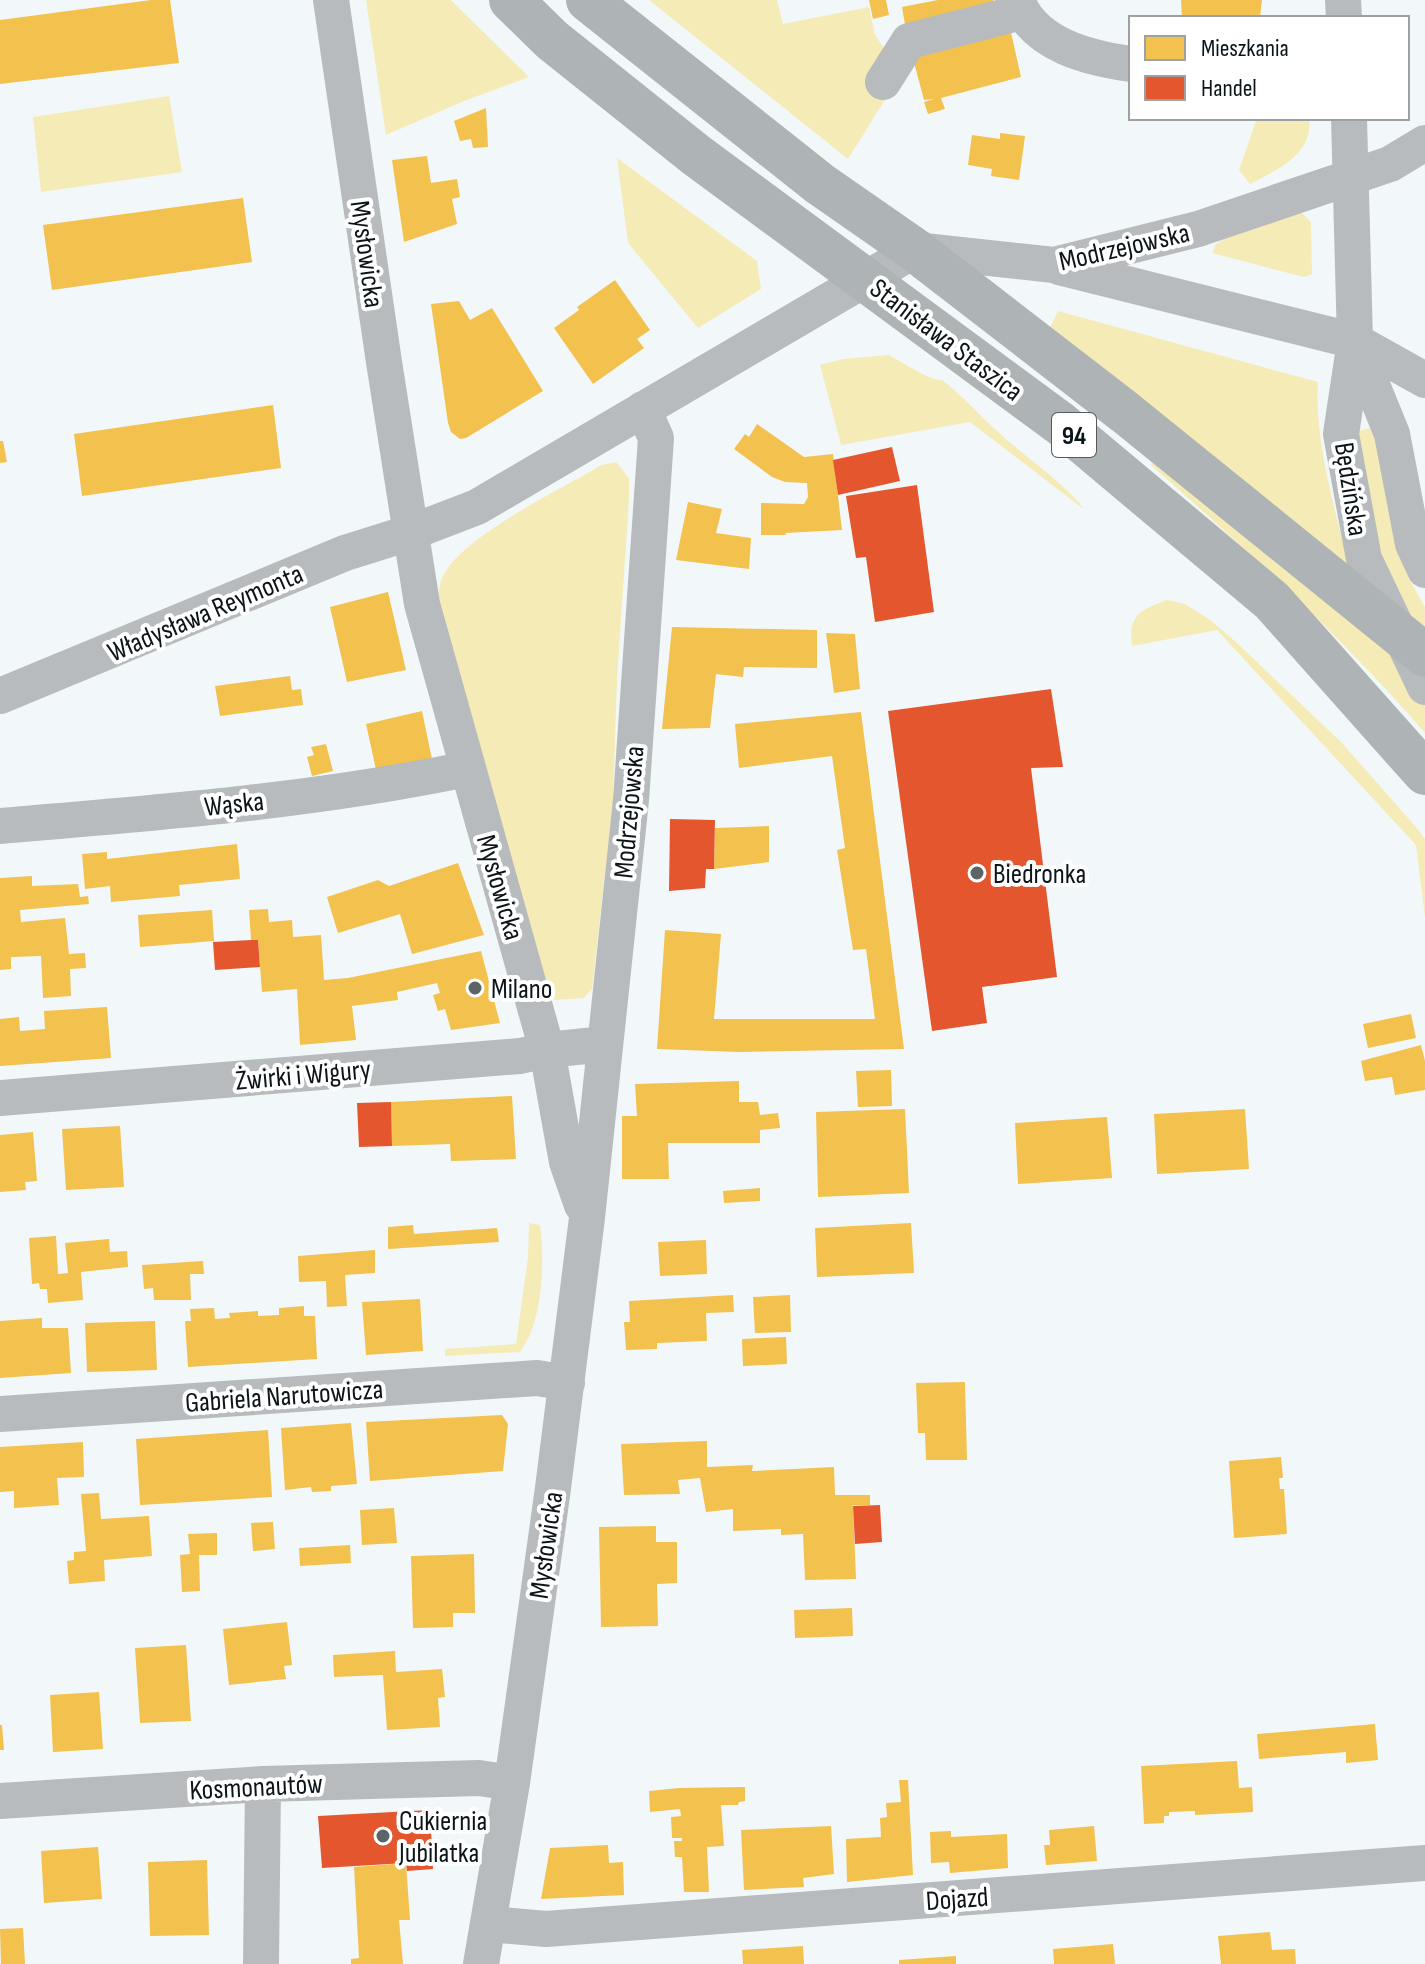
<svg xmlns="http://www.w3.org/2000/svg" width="1425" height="1964" viewBox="0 0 1425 1964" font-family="'Sofia Sans Condensed',sans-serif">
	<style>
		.green { fill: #f5ebb6 }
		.homes { fill: #f2c14e }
		.shops { fill: #e4572e }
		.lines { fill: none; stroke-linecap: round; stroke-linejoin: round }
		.minor { stroke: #b7bbbd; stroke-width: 36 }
		.major { stroke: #aeb3b5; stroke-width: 44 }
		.poi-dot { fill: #5c6467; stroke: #fff; stroke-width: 3 }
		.labels { text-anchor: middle; stroke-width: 8; stroke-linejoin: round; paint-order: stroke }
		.shield { fill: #fff; stroke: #545a5d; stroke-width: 2 }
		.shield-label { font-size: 26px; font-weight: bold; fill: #0b1418 }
		.street-label { font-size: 28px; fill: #0b1418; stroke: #fff }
		.poi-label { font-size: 28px; fill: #0b1418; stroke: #fff; text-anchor: start }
	</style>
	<rect width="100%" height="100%" fill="#f2f8fa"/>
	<path class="green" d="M366,0H451L529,77L464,101L386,135Z
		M649,0H777L783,24L869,7L875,35L901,74L848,159Z
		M169,96L182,172L41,192L33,117Z
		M1257,118H1309C1314,154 1277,170 1250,184L1239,170Z
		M617,158L757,261L761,289L698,328L628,243Z
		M1291,211L1302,213L1311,222L1312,274L1304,277L1212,253L1216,244L1226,238Z
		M1058,311L1318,382C1314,439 1335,510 1349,566L1050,327Z
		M888,355C901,361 930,381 942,380C962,395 978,414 997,431C1026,458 1060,479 1085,510L970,422L841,445L820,365L843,359Z
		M1370,428L1375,437L1402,560L1407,575L1425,607V627L1392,600L1366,518L1355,432Z
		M1152,460L1398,660L1425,698V733C1341,636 1247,550 1151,465Z
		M616,462L629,478V499L617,679L613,803L592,989L584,998L554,1000L542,982L439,608C439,599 438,587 442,578C460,537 561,489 602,465Z
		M1167,600L1185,604L1209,619L1237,643L1341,742L1416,827L1425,839V917L1416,845L1217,630L1132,646C1128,615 1140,610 1167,600Z
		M529,1223L540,1225C545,1260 543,1323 520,1352L445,1356V1349L516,1344L528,1257Z"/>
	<path class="homes" d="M151,0H170L179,63L0,84V20Z
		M869,0H886L889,15L873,19Z
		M938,0H993L995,8L906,30L902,7Z
		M1181,0H1262L1260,18H1182Z
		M1010,28L1021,77L941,98L945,109L928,114L924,102L934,99L924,100L912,55Z
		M486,108L488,147L473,148L471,139L460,141L454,121Z
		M1000,133L1025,136L1019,180L991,176L992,169L968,165L972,135L1000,139Z
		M427,156L431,183L457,179L460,197L452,199L457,224L404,242L392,160Z
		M243,198L252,262L52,290L43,225Z
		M615,280L650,330L637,339L644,348L593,384L554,328L579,310L577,307Z
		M459,301L470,320L492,308L543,391L466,438L460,439L451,432L448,423L431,304Z
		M273,405L281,468L82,496L74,434Z
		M757,424L804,457L833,454L842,530L785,533L786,535H761V503L804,504L808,497L807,483L785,482L772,477L734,449L745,434L749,437Z
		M0,441H3L7,462L0,463Z
		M688,502L722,509L716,533L751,538L749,569L676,560Z
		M388,592L406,670L347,682L330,607Z
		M672,627L817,630V668L744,667L743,677L716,674L710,728L662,729Z
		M826,633L855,634L860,689L834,693Z
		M290,676L292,690L301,689L303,705L220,716L215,686Z
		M422,711L433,764L377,774L366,724Z
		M861,712L904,1049L739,1052L657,1049L665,930L721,934L714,1019H875L866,949L853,950L837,850L845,848L832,756L739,768L735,724Z
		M326,744L333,771L312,776L307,757L314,755L311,747Z
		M769,826V862L714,869L715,828Z
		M237,844L240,879L179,885L180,896L111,902L110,886L85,889L82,854L107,852V859Z
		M458,863L484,935L412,954L400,914L338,933L327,897L378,880L389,886Z
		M32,876V886L78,884L80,897L88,896L89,904L20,910L21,922L65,918L69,954L85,953L86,968L70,969L71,996L43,998L41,956L11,957V969L0,970V878Z
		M268,909L269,922L292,920L293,937L321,935L324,980L348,978L481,951L500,1023L451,1030L445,1009L438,1011L433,995L440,993L437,983L397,992L398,1000L352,1006L356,1040L300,1045L297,989L262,992L258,940H251L249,910Z
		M212,910L214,941L140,947L138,915Z
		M107,1007L111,1058L0,1066V1019L19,1017L20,1031L45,1029L44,1011Z
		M1411,1014L1416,1038L1368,1048L1363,1024Z
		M1421,1045L1425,1061V1090L1395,1095L1392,1077L1365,1081L1361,1061Z
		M891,1070L892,1106L858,1107L856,1071Z
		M739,1081V1102H758L760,1115L778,1113L780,1128L760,1130V1143H668L669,1179H622V1116H637L635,1084Z
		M512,1096L516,1159L451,1161L450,1144L392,1146L391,1102Z
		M905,1109L909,1193L818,1197L816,1112Z
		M1245,1109L1249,1169L1157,1174L1154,1114Z
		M1107,1117L1112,1178L1018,1184L1015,1123Z
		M120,1126L124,1187L66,1190L62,1129Z
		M33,1132L37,1181L25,1182L26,1190L0,1192V1135Z
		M760,1188V1201L724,1203L723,1191Z
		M911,1223L914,1273L817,1277L815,1228Z
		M413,1225L414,1234L497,1228L499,1242L388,1249V1227Z
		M56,1236L58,1274L68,1273L65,1243L109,1239L110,1252L127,1251L128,1267L81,1272L83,1300L48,1303L47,1289H40L39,1283L32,1284L29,1238Z
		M706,1240L707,1274L660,1276L658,1242Z
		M375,1250V1273L345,1275L347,1306L327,1307L326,1281L299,1282L298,1256Z
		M203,1261L204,1274H190L191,1300H154L153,1288L144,1289L142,1265Z
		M733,1295L734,1312L706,1313L707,1341L657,1343V1349L626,1350L624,1322H630L629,1301Z
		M790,1295L791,1332L755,1333L753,1297Z
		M420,1299L423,1351L366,1355L362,1302Z
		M304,1306V1316H315L317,1359L188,1367L185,1321H191L190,1309L214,1308L215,1319L230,1318L229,1313L258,1311V1316L279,1315V1308Z
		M42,1318V1328H68L71,1373L0,1378V1321Z
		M155,1321L157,1370L87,1372L85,1323Z
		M786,1337L787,1364L743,1366L742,1339Z
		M965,1382L967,1460H926L925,1433H918L916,1383Z
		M502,1415L508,1424L503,1471L370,1481L366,1422Z
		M351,1423L357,1484L331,1486V1491L312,1492L311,1487L285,1490L281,1428Z
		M268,1430L272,1497L140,1505L136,1439Z
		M707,1441V1467L753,1465L752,1471L834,1467L835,1495H870V1505H853L856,1579L805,1580L803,1534L781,1535V1529L733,1531V1509L706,1512L700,1478L678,1480L680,1494L624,1495L621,1444Z
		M83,1442L84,1477L57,1478L59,1505L14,1508V1491L0,1492V1447Z
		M1281,1457L1283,1478H1279L1280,1489H1284L1287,1534L1234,1538L1229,1461Z
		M99,1493L101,1519L149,1516L152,1556L104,1560L105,1581L69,1584L67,1561L74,1560V1552L86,1551L81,1494Z
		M394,1508L397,1543L362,1545L360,1510Z
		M273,1522L275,1549L253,1551L251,1523Z
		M656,1526V1542H677V1583L657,1584L658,1626L601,1627L599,1527Z
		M217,1533V1555H199L200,1591L182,1592L180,1555L190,1554L188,1534Z
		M350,1545L351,1563L300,1566L299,1548Z
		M474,1554L475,1613H453V1627L413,1628L411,1556Z
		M852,1608L853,1636L795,1638L794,1610Z
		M287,1622L292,1665L284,1666L286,1679L229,1685L223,1629Z
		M186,1645L191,1721L140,1723L135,1648Z
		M395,1651L396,1672L442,1669L445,1697L438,1698L440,1727L387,1730L383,1675L334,1677L333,1655Z
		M99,1692L103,1749L53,1752L50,1695Z
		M1375,1724L1378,1760L1346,1763V1752L1259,1759L1257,1734Z
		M0,1725H2L4,1750H0Z
		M1237,1761L1239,1788L1252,1787L1253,1812L1195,1815V1811L1169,1812V1816H1164V1823L1144,1824L1141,1766Z
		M899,1780H908L913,1875L847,1882L846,1839L881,1837L880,1818L887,1817L886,1803L901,1802Z
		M745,1787V1801L739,1802L738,1805H721L724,1846L707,1847L709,1892H684L682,1857H675L674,1841H682V1838H672L671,1817L681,1816L680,1809L650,1812L649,1791L679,1788Z
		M831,1826L834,1874L803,1878L804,1887L744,1890L741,1830Z
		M1094,1826L1097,1861L1046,1865L1044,1845H1050L1049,1830Z
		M951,1831V1837L1007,1834L1008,1868L950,1873L949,1862L931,1863L930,1832Z
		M608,1845L609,1863L623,1862L624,1895L541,1899L550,1848Z
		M98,1847L102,1899L44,1903L41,1851Z
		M207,1860L209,1935L150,1936L148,1862Z
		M406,1863L410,1920H399L403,1964H351V1959L359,1958L354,1867Z
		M23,1928L25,1964H1L0,1929Z
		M1270,1932L1272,1950L1295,1949L1296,1964H1221L1218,1936Z
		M1113,1944L1115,1964H1054L1053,1949Z
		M803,1946L804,1964H743L742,1950Z
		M956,1956V1964H899V1960Z"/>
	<path class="shops" d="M892,447L900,481L838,495L833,460Z
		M917,485L934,612L875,622L866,557L856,558L846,496Z
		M1051,689L1063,767L1031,768L1057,977L982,987L987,1023L932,1031L888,711Z
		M670,819L715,820L714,869H706L705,888L669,891Z
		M251,940H258L260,967L215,970L213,942Z
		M391,1102L392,1146L359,1147L357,1103Z
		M880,1505L882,1542L855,1544L853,1506Z
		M430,1810L433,1869L407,1871L406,1863L322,1868L318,1816Z"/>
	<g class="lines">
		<path class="minor" d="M331,0L384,362L422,604L547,1050L567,1162L582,1205
			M1017,0C1034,45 1088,58 1131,64
			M1343,0L1344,18
			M883,82L909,41L1022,12
			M1349,118L1355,341L1341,434L1364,559L1425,687
			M1059,267L1355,341L1425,380
			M1355,343L1392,434L1413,544L1425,570
			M0,696L345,553L412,532L477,507L915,250L1054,265L1198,229L1390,164L1425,143
			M0,826C156,813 314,801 467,769
			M0,1098L520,1056L547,1050L605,1044
			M0,1414L537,1378L567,1383
			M0,1801L263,1784L479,1778L512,1783
			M489,1924L546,1929L1425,1863
			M261,1964L263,1784
			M481,1964L512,1783L553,1488L587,1218L631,800L656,438L643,409"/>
		<path class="major" d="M511,0L552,40L696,155L1061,424L1272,601L1425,773
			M588,0L820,184L915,250L1126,413L1425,655"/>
	</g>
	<g class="poi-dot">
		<circle cx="977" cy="873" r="8"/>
		<circle cx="475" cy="988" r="8"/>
		<circle cx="383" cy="1836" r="8"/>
	</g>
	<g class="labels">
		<rect class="shield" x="1052" y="413" width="44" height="44" rx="6"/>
		<g class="shield-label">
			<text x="1074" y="444">94</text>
		</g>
		<g class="street-label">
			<text transform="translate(1124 246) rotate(-13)" y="10">Modrzejowska</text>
			<text transform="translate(368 254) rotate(82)" y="10">Mysłowicka</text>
			<text transform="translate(947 339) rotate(37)" y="10">Stanisława Staszica</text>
			<text transform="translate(1352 489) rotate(81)" y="10">Będzińska</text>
			<text transform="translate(205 612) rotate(-23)" y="10">Władysława Reymonta</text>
			<text transform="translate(234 803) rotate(-6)" y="10">Wąska</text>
			<text transform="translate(628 812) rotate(-85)" y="10">Modrzejowska</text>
			<text transform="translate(501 887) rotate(74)" y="10">Mysłowicka</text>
			<text transform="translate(303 1074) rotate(-5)" y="10">Żwirki i Wigury</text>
			<text transform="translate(284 1395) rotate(-4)" y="10">Gabriela Narutowicza</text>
			<text transform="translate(545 1545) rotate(-82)" y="10">Mysłowicka</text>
			<text transform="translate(256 1786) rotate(-3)" y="10">Kosmonautów</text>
			<text transform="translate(957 1898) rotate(-4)" y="10">Dojazd</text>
		</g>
		<g class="poi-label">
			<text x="993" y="883">Biedronka</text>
			<text x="491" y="998">Milano</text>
			<text x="399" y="1830">Cukiernia<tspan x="399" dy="32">Jubilatka</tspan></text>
		</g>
	</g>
	<rect x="1129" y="16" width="280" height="104" fill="#ffffff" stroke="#9da1a3" stroke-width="2"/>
	<rect x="1145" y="36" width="40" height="24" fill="#f2c14e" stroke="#9da1a3" stroke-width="2"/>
	<text x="1201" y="56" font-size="24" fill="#0b1418">Mieszkania</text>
	<rect x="1145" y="76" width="40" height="24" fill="#e4572e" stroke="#9da1a3" stroke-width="2"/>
	<text x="1201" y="96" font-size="24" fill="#0b1418">Handel</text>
</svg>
